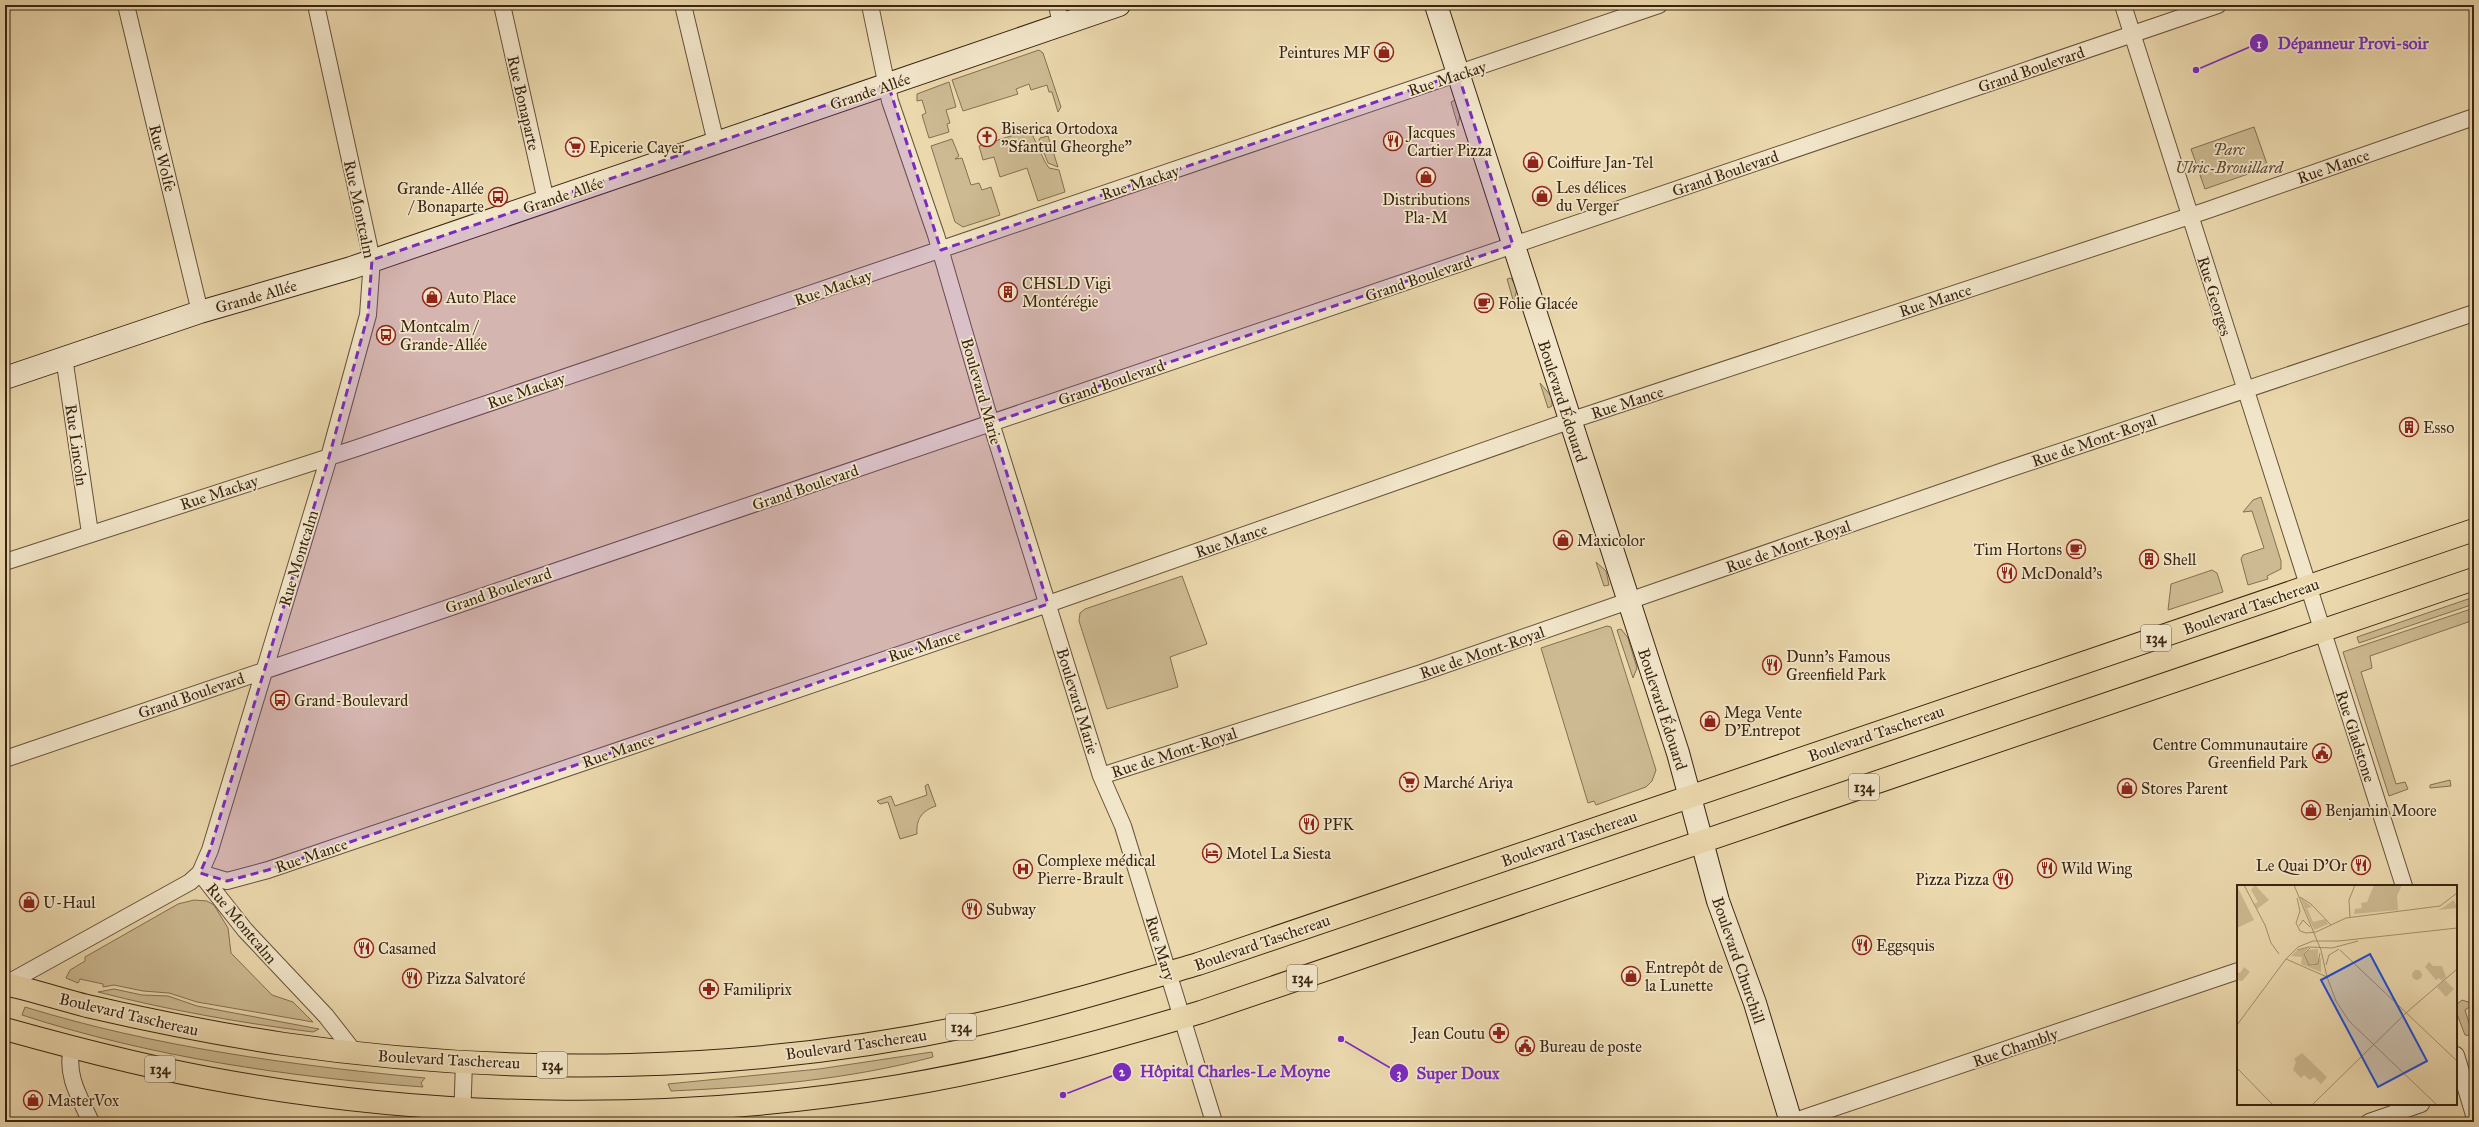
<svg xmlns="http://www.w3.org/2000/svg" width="2479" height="1127" viewBox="0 0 2479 1127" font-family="'IM FELL Great Primer',serif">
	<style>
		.green { fill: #cdba92; stroke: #847052 }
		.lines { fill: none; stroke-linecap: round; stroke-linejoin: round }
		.street-casing { stroke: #665238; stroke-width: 18 }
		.secondary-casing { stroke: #3a2511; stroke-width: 24 }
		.primary-casing { stroke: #3a2511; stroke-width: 24 }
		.highway-casing { stroke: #3a2511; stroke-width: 24 }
		.street { stroke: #f2e6ca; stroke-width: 16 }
		.secondary { stroke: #f2e6ca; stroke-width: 22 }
		.primary { stroke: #ebd8ad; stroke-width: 22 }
		.highway { stroke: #ebd8ad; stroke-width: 22 }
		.marked { fill: #7b2cbf; fill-opacity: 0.2; stroke: #7b2cbf; stroke-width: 3; stroke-dasharray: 8 5; stroke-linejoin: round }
		.labels { text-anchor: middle; stroke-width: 3.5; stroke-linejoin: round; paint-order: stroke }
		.shield { fill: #f2e6ca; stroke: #715f48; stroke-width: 1 }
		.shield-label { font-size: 15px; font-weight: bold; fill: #3a2511 }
		.poi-label { font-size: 16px; fill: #3a2511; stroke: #f2e6ca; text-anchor: start }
		.street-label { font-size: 16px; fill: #3a2511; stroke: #f2e6ca }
		.park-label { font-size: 16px; font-style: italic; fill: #5f4a31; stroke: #f2e6ca }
		.inset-road { fill: none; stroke: #a4906f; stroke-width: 1 }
		.view { fill: #1d4ed8; fill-opacity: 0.15; stroke: #1d4ed8; stroke-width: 2 }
		.inset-edge { fill: none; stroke: #3a2511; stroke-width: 2 }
		.leader { fill: none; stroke: #7b2cbf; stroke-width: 1.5 }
		.callout-dot { fill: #7b2cbf; stroke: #f2e6ca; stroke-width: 1.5 }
		.mark-label { font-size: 12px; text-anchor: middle; font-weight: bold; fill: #fff }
		.callout-label { font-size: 17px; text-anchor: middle; font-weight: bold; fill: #7b2cbf; stroke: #f2e6ca; stroke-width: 3.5; stroke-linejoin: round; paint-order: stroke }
	</style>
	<rect width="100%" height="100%" fill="#ebd8ad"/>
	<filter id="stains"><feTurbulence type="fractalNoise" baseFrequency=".005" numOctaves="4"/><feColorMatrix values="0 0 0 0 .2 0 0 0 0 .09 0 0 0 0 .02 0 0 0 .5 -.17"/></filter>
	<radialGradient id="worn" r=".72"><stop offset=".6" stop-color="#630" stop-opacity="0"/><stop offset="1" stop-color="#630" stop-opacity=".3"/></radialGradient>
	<path class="green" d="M1039,50L1043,53L1061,107L1058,112L1052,92H1049L1047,85L1031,90L1029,84L1016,89L1018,94L963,111L952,80Z
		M949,82L956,107L946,110L950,123L947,124L949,132L929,138L922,115L926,113L922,100L917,101V94Z
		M1455,100L1460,115L1458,126L1451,102Z
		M2254,127L2268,167L2205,189L2191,149Z
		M1030,130L1045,162L1049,168L1059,170L1065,192L1038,201L1027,168L1000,177L994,157L983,160L979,146Z
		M1048,136L1058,167L1048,163L1039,140L1040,138Z
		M952,139L959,156L955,159L962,158L971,185L979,183L982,190L991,187L1000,215L963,227L955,222L931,146Z
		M1511,278L1517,288L1514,303L1507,279Z
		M1540,383L1552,397V406L1548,408Z
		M2261,497L2281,561V569L2267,576L2268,579L2248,585L2241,559L2243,555L2264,548L2252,511L2243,512L2253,500Z
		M1596,562L1606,571L1609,585L1604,586Z
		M2212,570L2217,573L2223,592L2168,610L2171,584Z
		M1182,576L1207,644L1170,657L1178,687L1107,709L1079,621L1080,613L1085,609Z
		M2474,597V604L2359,643L2357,637Z
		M2474,608V620L2370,656L2372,668L2361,672L2396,784L2405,782L2408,789L2389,796L2343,652Z
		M1607,626L1611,627L1656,770L1652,781L1646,787L1596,805L1594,801L1588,803L1541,648Z
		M1621,629L1628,638L1637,668L1633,678L1617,630Z
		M2450,780L2451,786L2430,788V785Z
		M928,784L936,806C921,811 916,820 917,834L900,839L888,802L880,804L877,801L891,796L895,806L927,795L925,786Z
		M194,900L207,901L214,905L228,928L231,953L272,995L293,1002L313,1022L197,1002L169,993L143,991L114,985L103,987V984L80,979L78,983L66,978L70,970L85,961V957L178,904Z
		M114,989L142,995L168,996L197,1006L319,1029L313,1032C241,1023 168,1010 98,992Z
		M2462,1000L2474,1004L2465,1010L2473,1036L2465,1035L2457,1014L2456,1005Z
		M25,1007C155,1047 290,1065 425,1078L421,1083L423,1087C288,1077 151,1057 22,1015Z
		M932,1052L933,1057C847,1080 759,1087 671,1091L668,1084L819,1069Z"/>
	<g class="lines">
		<g class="street-casing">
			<path id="street" d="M126,5L200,312
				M502,5L546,201
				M683,5L716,143
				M870,5L890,101L936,235L987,410L1101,776L1123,826L1214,1122
				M1057,5L1061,25
				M2123,5C2216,299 2309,593 2404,886
				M64,357L90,533
				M5,562L354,449L1659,5
				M5,759L2218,5
				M1101,776L1421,673L2003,471L2474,313
				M200,873L227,881L268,870L1048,604L1569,421L2208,210L2474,117
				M200,873L245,930L326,1016L355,1053
				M6,984L190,882L200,873L210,850L329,457L368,315L372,260L316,5
				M72,1048C65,1075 80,1098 91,1122
				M2456,1055L2474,1115
				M462,1122L464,1062
				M1792,1122L2238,971
				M2369,1122L2421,1104"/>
		</g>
		<g class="secondary-casing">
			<path id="secondary" d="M1436,5L1678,753L1718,901L1755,1003L1791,1122
				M5,378L200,312L351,268L1119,5"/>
		</g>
		<g class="primary-casing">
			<path id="primary" d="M5,984C32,990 60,999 87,1006C152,1021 218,1034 284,1044C513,1077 748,1073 974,1025C1050,1008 1123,986 1198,964L2474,530
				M5,1029C80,1050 154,1069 230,1082C447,1120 682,1122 899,1086C1002,1069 1101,1042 1201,1012L2474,579"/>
		</g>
		<g class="highway-casing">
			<path id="highway" d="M5,984H6"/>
		</g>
		<use href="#street" class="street"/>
		<use href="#secondary" class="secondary"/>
		<use href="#primary" class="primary"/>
		<use href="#highway" class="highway"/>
	</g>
	<path class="marked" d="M1458,74L1513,245L991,423L1048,604L268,870L227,881L200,873L210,850L329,457L368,315L372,260L888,84L941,250Z"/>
	<defs>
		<g id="shop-ring" transform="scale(1)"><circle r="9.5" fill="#f2e6ca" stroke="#8f2418" stroke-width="1.5"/><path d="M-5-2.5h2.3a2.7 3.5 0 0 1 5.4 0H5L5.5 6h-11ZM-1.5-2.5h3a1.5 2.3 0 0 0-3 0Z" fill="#8f2418"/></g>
		<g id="church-ring" transform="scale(1)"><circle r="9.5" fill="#f2e6ca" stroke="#8f2418" stroke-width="1.5"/><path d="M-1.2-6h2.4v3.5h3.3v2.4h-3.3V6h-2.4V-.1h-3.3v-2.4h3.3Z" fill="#8f2418"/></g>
		<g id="restaurant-ring" transform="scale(1)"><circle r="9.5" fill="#f2e6ca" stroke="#8f2418" stroke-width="1.5"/><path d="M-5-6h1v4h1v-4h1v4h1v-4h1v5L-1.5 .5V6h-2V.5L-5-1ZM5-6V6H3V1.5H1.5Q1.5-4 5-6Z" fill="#8f2418"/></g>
		<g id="supermarket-ring" transform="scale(1)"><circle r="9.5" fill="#f2e6ca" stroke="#8f2418" stroke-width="1.5"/><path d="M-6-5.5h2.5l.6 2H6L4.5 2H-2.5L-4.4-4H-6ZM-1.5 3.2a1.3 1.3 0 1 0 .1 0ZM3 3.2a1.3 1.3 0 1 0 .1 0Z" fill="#8f2418"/></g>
		<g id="bus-ring" transform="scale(1)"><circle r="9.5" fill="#f2e6ca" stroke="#8f2418" stroke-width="1.5"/><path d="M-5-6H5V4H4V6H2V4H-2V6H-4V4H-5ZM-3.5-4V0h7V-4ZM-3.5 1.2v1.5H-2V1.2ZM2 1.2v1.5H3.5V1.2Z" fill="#8f2418"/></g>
		<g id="building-ring" transform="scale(1)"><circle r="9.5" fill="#f2e6ca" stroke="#8f2418" stroke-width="1.5"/><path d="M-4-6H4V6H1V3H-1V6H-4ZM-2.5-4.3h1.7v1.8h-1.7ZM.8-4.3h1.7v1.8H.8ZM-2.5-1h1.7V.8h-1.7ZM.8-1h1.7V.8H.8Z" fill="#8f2418"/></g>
		<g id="cafe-ring" transform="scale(1)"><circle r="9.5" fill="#f2e6ca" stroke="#8f2418" stroke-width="1.5"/><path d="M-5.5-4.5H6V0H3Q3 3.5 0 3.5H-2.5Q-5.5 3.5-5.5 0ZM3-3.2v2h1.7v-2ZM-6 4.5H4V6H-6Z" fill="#8f2418"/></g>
		<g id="civic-ring" transform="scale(1)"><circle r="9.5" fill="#f2e6ca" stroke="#8f2418" stroke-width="1.5"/><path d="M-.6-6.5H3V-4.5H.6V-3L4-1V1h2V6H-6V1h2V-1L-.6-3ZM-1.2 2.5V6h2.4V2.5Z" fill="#8f2418"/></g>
		<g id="hotel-ring" transform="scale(1)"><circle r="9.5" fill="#f2e6ca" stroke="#8f2418" stroke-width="1.5"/><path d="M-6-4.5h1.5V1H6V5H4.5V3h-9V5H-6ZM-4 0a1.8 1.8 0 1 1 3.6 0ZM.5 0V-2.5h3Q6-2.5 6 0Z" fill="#8f2418"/></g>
		<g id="hospital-ring" transform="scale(1)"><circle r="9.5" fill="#f2e6ca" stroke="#8f2418" stroke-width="1.5"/><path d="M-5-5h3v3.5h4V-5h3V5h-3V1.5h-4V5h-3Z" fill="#8f2418"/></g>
		<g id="pharmacy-ring" transform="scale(1)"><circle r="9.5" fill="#f2e6ca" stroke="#8f2418" stroke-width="1.5"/><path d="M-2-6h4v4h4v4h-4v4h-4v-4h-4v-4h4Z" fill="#8f2418"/></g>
	</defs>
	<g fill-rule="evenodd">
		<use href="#shop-ring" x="1384" y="52"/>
		<use href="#church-ring" x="987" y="137"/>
		<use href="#restaurant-ring" x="1393" y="141"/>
		<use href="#supermarket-ring" x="575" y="147"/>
		<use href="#shop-ring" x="1533" y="162"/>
		<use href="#shop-ring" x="1426" y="177"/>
		<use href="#shop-ring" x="1542" y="196"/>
		<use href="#bus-ring" x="498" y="197"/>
		<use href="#building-ring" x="1008" y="292"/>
		<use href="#shop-ring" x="432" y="297"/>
		<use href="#cafe-ring" x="1484" y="303"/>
		<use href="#bus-ring" x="386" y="335"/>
		<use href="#building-ring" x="2409" y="427"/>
		<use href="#shop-ring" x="1563" y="540"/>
		<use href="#cafe-ring" x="2076" y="549"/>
		<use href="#building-ring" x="2149" y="559"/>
		<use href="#restaurant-ring" x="2007" y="573"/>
		<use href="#restaurant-ring" x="1772" y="665"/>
		<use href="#bus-ring" x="280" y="700"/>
		<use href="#shop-ring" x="1710" y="721"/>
		<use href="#civic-ring" x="2322" y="753"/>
		<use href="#supermarket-ring" x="1409" y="782"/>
		<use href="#shop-ring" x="2127" y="788"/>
		<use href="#shop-ring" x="2311" y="810"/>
		<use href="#restaurant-ring" x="1309" y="824"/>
		<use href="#hotel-ring" x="1212" y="853"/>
		<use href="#restaurant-ring" x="2361" y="865"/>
		<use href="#restaurant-ring" x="2047" y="868"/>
		<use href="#hospital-ring" x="1023" y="869"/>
		<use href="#restaurant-ring" x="2003" y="879"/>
		<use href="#shop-ring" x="29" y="902"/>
		<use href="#restaurant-ring" x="972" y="909"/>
		<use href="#restaurant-ring" x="1862" y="945"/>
		<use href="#restaurant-ring" x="364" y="948"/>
		<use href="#shop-ring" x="1631" y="976"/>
		<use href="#restaurant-ring" x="412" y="978"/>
		<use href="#pharmacy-ring" x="709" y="989"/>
		<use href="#pharmacy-ring" x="1499" y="1033"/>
		<use href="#civic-ring" x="1525" y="1046"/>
		<use href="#shop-ring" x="33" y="1100"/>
	</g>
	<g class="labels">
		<g class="shield">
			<rect x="2141" y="625" width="30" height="26" rx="3"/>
			<rect x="1849" y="774" width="30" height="26" rx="3"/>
			<rect x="1287" y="965" width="30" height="26" rx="3"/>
			<rect x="946" y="1014" width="30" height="26" rx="3"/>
			<rect x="537" y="1052" width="30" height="26" rx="3"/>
			<rect x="145" y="1056" width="30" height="26" rx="3"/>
		</g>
		<g class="shield-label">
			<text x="2156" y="643">134</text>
			<text x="1864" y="792">134</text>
			<text x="1302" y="983">134</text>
			<text x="961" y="1032">134</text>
			<text x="552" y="1070">134</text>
			<text x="160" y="1074">134</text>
		</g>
		<g class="poi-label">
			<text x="1370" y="58" text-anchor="end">Peintures MF</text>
			<text x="1001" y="134">Biserica Ortodoxa<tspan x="1001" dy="18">"Sfantul Gheorghe"</tspan></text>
			<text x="1407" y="138">Jacques<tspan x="1407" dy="18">Cartier Pizza</tspan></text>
			<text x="589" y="153">Epicerie Cayer</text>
			<text x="1547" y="168">Coiffure Jan-Tel</text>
			<text x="1556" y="193">Les délices<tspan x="1556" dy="18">du Verger</tspan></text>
			<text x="484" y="194" text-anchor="end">Grande-Allée<tspan x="484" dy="18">/ Bonaparte</tspan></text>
			<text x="1426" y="205" text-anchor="middle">Distributions<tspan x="1426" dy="18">Pla-M</tspan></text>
			<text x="1022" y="289">CHSLD Vigi<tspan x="1022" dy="18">Montérégie</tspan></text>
			<text x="446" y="303">Auto Place</text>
			<text x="1498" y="309">Folie Glacée</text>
			<text x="400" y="332">Montcalm /<tspan x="400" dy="18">Grande-Allée</tspan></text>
			<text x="2423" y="433">Esso</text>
			<text x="1577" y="546">Maxicolor</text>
			<text x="2062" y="555" text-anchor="end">Tim Hortons</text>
			<text x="2163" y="565">Shell</text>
			<text x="2021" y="579">McDonald's</text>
			<text x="1786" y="662">Dunn's Famous<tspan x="1786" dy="18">Greenfield Park</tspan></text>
			<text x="294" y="706">Grand-Boulevard</text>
			<text x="1724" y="718">Mega Vente<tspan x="1724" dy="18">D'Entrepot</tspan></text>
			<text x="2308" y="750" text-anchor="end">Centre Communautaire<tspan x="2308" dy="18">Greenfield Park</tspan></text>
			<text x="1423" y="788">Marché Ariya</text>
			<text x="2141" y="794">Stores Parent</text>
			<text x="2325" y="816">Benjamin Moore</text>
			<text x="1323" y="830">PFK</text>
			<text x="1226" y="859">Motel La Siesta</text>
			<text x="1037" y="866">Complexe médical<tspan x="1037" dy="18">Pierre-Brault</tspan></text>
			<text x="2347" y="871" text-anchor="end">Le Quai D'Or</text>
			<text x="2061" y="874">Wild Wing</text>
			<text x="1989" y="885" text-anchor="end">Pizza Pizza</text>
			<text x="43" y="908">U-Haul</text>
			<text x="986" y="915">Subway</text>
			<text x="1876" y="951">Eggsquis</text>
			<text x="378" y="954">Casamed</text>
			<text x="1645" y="973">Entrepôt de<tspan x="1645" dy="18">la Lunette</tspan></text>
			<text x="426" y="984">Pizza Salvatoré</text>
			<text x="723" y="995">Familiprix</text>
			<text x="1485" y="1039" text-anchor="end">Jean Coutu</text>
			<text x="1539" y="1052">Bureau de poste</text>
			<text x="47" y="1106">MasterVox</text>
		</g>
		<g class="street-label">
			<text transform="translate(2031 69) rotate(-19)" y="6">Grand Boulevard</text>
			<text transform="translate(1447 78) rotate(-18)" y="6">Rue Mackay</text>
			<text transform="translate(870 91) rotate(-19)" y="6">Grande Allée</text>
			<text transform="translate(524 103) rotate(77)" y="6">Rue Bonaparte</text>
			<text transform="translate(163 158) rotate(76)" y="6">Rue Wolfe</text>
			<text transform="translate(2333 166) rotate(-19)" y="6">Rue Mance</text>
			<text transform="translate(1725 173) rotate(-19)" y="6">Grand Boulevard</text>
			<text transform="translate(1140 182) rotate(-18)" y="6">Rue Mackay</text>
			<text transform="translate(563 195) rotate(-19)" y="6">Grande Allée</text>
			<text transform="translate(360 209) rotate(78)" y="6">Rue Montcalm</text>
			<text transform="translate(1418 278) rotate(-19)" y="6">Grand Boulevard</text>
			<text transform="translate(833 287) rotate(-19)" y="6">Rue Mackay</text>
			<text transform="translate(256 296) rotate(-16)" y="6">Grande Allée</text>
			<text transform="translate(2215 296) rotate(73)" y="6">Rue Georges</text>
			<text transform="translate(1935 300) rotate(-18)" y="6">Rue Mance</text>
			<text transform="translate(1111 382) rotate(-19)" y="6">Grand Boulevard</text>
			<text transform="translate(526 390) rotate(-19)" y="6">Rue Mackay</text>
			<text transform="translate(982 391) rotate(74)" y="6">Boulevard Marie</text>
			<text transform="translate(1563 401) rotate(72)" y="6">Boulevard Édouard</text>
			<text transform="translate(1627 402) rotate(-18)" y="6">Rue Mance</text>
			<text transform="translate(2094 440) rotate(-19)" y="6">Rue de Mont-Royal</text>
			<text transform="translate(77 445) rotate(82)" y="6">Rue Lincoln</text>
			<text transform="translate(805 487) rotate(-19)" y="6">Grand Boulevard</text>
			<text transform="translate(219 492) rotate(-18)" y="6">Rue Mackay</text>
			<text transform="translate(1231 540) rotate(-19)" y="6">Rue Mance</text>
			<text transform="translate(1788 546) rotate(-19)" y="6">Rue de Mont-Royal</text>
			<text transform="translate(298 558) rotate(-73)" y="6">Rue Montcalm</text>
			<text transform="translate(498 590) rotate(-19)" y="6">Grand Boulevard</text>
			<text transform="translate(2251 606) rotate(-19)" y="6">Boulevard Taschereau</text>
			<text transform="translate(924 645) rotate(-18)" y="6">Rue Mance</text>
			<text transform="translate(1482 652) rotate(-19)" y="6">Rue de Mont-Royal</text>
			<text transform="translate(191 695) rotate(-19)" y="6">Grand Boulevard</text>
			<text transform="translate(1078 701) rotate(73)" y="6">Boulevard Marie</text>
			<text transform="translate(1663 709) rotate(72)" y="6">Boulevard Édouard</text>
			<text transform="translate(1876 733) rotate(-19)" y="6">Boulevard Taschereau</text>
			<text transform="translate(2356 736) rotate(72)" y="6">Rue Gladstone</text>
			<text transform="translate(618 750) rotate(-19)" y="6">Rue Mance</text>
			<text transform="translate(1174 752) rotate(-18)" y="6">Rue de Mont-Royal</text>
			<text transform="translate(1569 838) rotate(-19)" y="6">Boulevard Taschereau</text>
			<text transform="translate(311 855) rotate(-19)" y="6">Rue Mance</text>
			<text transform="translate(242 923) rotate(50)" y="6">Rue Montcalm</text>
			<text transform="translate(1262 942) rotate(-19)" y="6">Boulevard Taschereau</text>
			<text transform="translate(1161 948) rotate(73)" y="6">Rue Mary</text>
			<text transform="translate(1739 960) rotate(71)" y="6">Boulevard Churchill</text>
			<text transform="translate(129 1014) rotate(13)" y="6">Boulevard Taschereau</text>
			<text transform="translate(856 1044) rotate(-8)" y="6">Boulevard Taschereau</text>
			<text transform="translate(2015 1047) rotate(-19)" y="6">Rue Chambly</text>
			<text transform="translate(449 1059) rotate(3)" y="6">Boulevard Taschereau</text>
		</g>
		<g class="park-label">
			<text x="2229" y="155">Parc<tspan x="2229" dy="18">Ulric-Brouillard</tspan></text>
		</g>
	</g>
	<g transform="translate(2237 885)">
		<rect width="220" height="220" fill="#ebd8ad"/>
		<path d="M18,0L32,15L20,24L17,19L21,17L14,5ZM137,0H165L160,11L161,25L117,29L118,24L125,23L124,18L130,17ZM0,1L17,35L0,43ZM63,12L75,22L70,23L76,37L88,34L91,39L77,45ZM217,15L220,23L201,25L207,22ZM72,62L67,68L75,81L84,73V87L64,79L65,72L54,71L59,66ZM81,64V78L73,79L68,69L71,65ZM192,77L196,81H205L209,92L205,96L202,93L199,95L188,82ZM7,82L13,87L5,96L0,95V87L3,88ZM175 90a5 5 0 1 1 10 0a5 5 0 1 1-10 0ZM208,95L217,104L209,112L200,102ZM65,168L90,192L84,199L77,192L73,195L67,190L64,193L56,185L59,177L57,174Z" fill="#cdba92"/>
		<path class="inset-road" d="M7,0L28,40L34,58L42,69M57,0L84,65L90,92M63,12L74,19M60,13L63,26L59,38L63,46L69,48L79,47L94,40M74,19L94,40L109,33L203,21L220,8M113,32L112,15L118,0M62,41L66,35L73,42M73,63L67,69L72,80L81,79L83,68M60,65L72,62L95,63L121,56M103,65L220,176M49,74L61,62L76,56H102L220,43M89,80L92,70L102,64M0,140L49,74L90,92L99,116L112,136L200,220M0,183L36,220M75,220L170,127L220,84"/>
		<path class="view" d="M133,69L190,176L141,202L84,95Z"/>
		<rect width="220" height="220" class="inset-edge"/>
	</g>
	<path class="leader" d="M2196 70L2259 43M1063 1095L1122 1072M1341 1039L1399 1073"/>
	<g class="callout-dot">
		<circle cx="2196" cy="70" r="4"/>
		<circle cx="1063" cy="1095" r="4"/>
		<circle cx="1341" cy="1039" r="4"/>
		<circle cx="2259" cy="43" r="10"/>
		<circle cx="1122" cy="1072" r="10"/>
		<circle cx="1399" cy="1073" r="10"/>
	</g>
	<g class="mark-label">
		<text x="2259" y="48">1</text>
		<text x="1122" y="1076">2</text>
		<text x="1399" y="1078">3</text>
	</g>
	<g class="callout-label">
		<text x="2353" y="49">Dépanneur Provi-soir</text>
		<text x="1235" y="1077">Hôpital Charles-Le Moyne</text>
		<text x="1458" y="1079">Super Doux</text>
	</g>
	<rect width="2479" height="1127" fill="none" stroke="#ebd8ad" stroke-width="20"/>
	<rect x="6" y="6" width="2467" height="1115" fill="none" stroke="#3a2511" stroke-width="2"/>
	<rect x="10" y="10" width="2459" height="1107" fill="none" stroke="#3a2511"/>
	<rect width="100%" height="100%" filter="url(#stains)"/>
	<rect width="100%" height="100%" fill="url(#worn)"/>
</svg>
